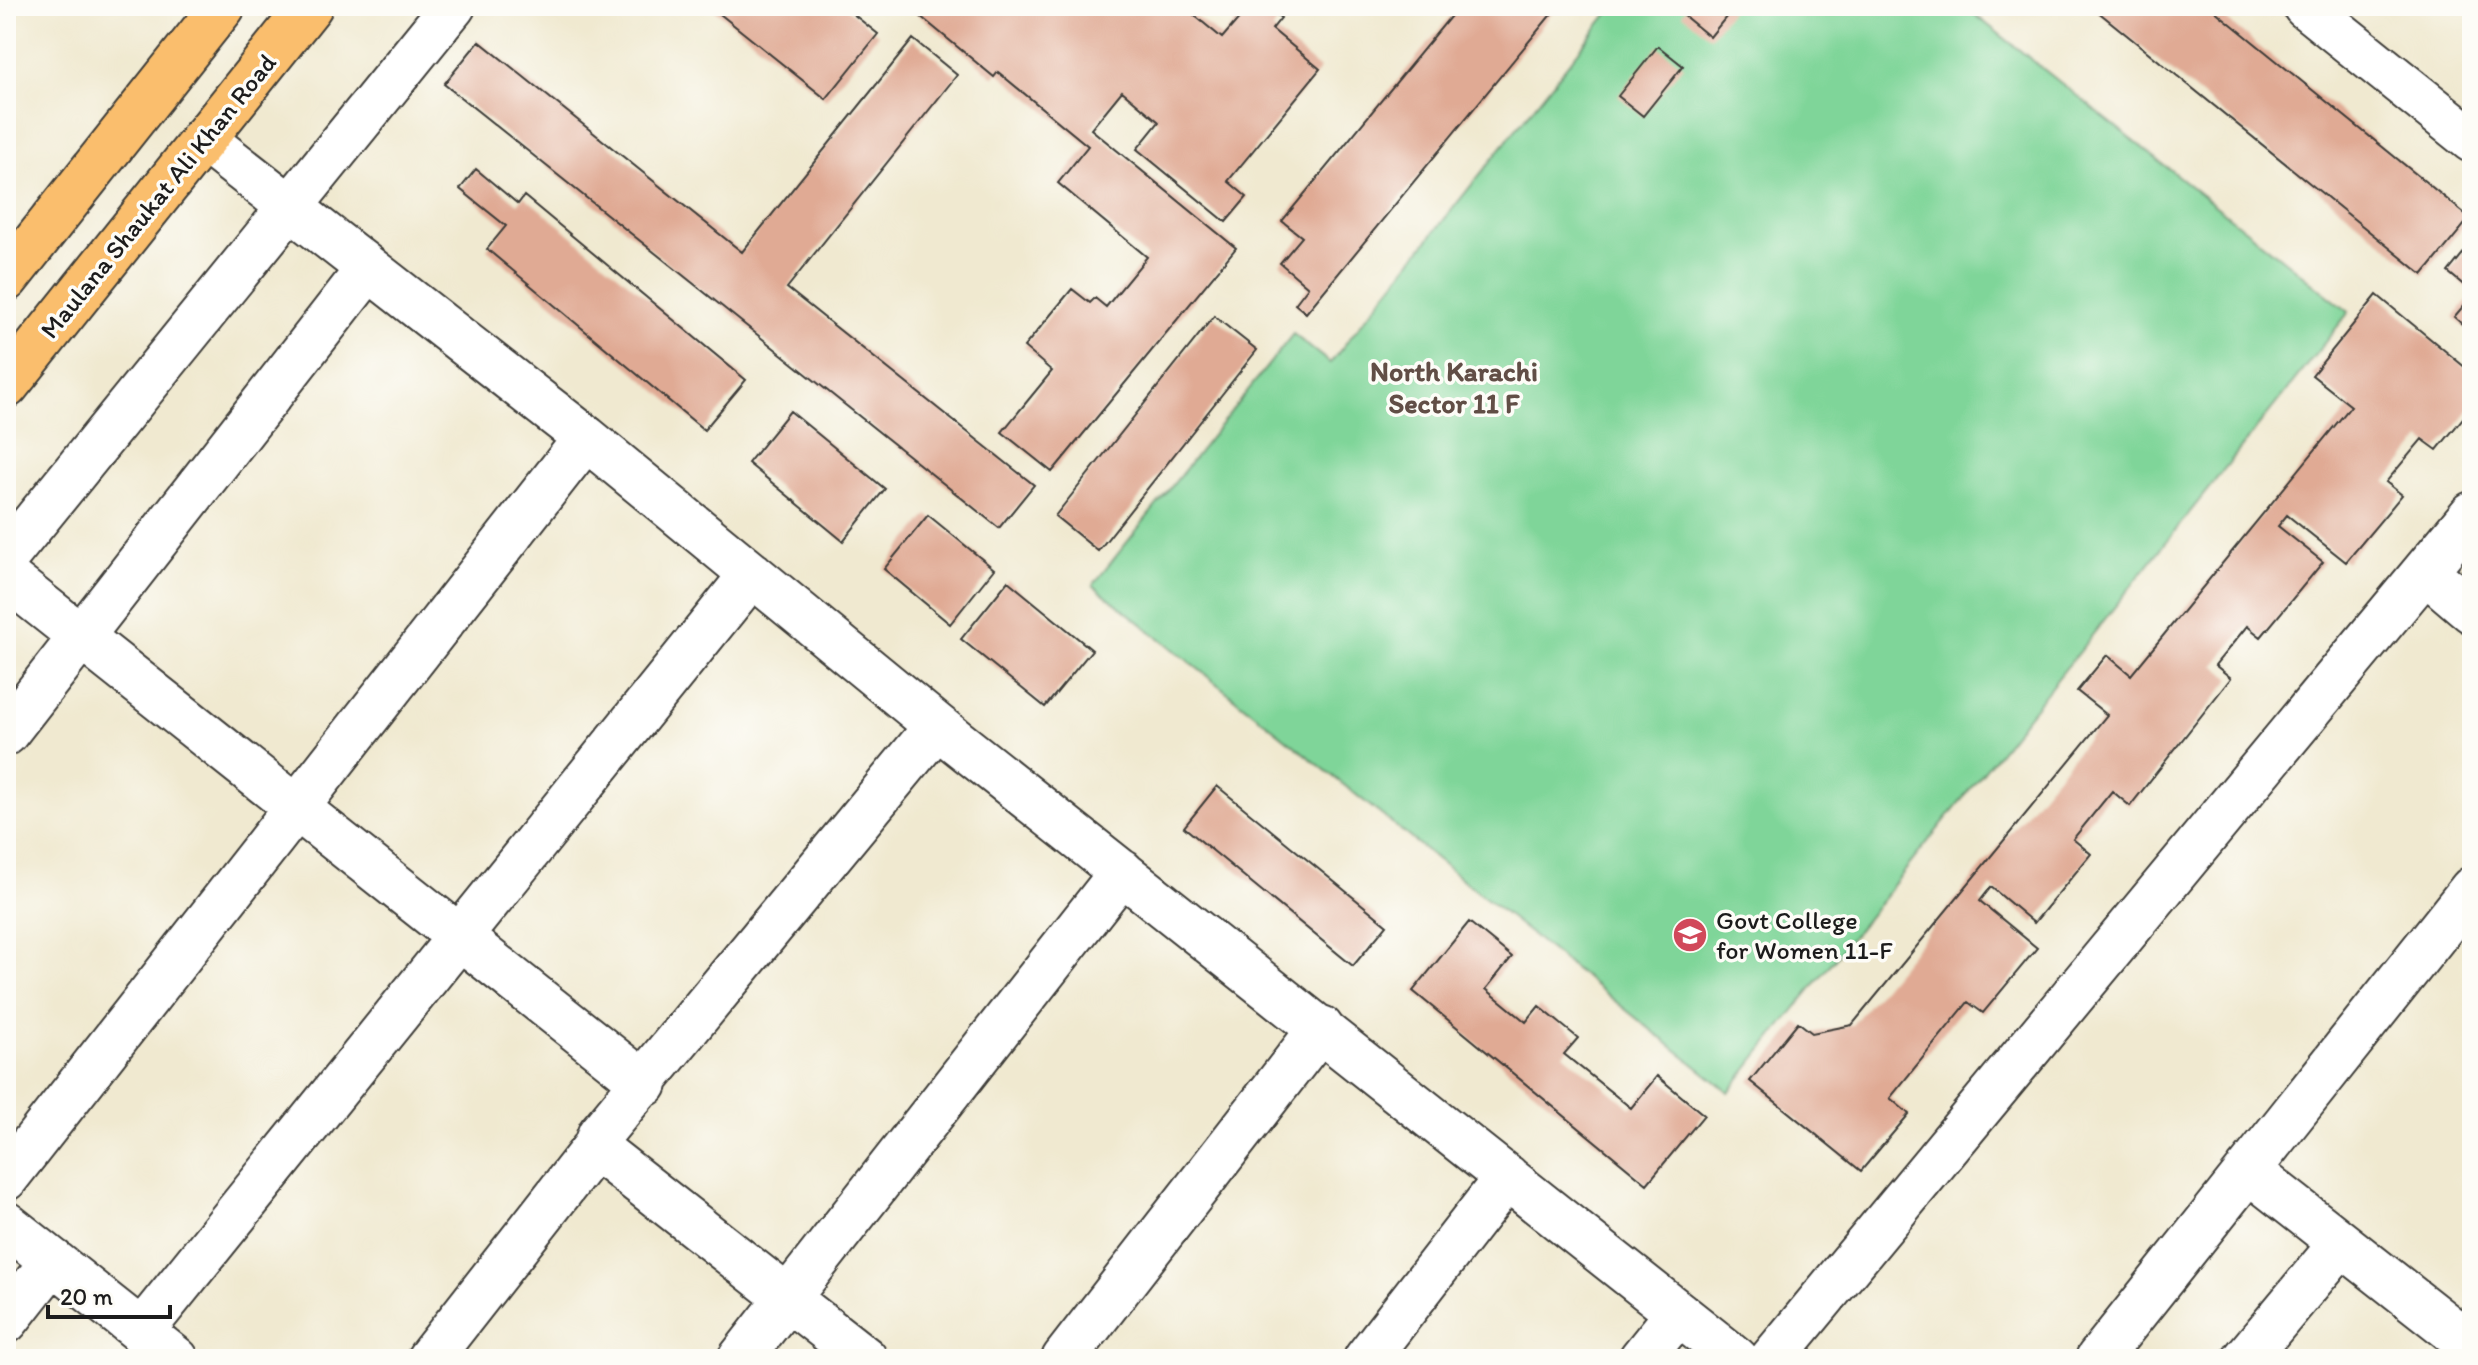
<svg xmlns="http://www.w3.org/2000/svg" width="2478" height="1365" viewBox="0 0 2478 1365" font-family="Itim,sans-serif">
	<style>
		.green { fill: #7fd599; stroke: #4e785a; stroke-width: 2 }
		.building { fill: #e0aa94 }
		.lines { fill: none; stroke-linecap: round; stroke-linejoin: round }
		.minor-casing { stroke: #3c3b37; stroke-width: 48 }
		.major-casing { stroke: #3c3b37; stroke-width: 48 }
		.minor { stroke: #fff; stroke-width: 44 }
		.major { stroke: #fabe6d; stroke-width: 44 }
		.labels { text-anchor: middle; stroke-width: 7; stroke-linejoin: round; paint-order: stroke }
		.street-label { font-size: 26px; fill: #1c1c1c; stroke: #fdfcf7 }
		.poi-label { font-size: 26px; fill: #1c1c1c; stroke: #fdfcf7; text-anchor: start }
		.neighbourhood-label { font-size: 28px; font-weight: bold; fill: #614e46; stroke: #fdfcf7 }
	</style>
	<rect width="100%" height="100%" fill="#fdfcf7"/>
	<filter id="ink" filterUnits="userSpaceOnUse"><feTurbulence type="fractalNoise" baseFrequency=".0125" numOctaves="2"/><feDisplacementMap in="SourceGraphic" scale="16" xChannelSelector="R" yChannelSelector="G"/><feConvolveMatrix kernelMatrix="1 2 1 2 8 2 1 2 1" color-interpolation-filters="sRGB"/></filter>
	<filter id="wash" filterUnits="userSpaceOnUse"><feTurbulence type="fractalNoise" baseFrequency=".006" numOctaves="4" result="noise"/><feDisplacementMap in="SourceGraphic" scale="32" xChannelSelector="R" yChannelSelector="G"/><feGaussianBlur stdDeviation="1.8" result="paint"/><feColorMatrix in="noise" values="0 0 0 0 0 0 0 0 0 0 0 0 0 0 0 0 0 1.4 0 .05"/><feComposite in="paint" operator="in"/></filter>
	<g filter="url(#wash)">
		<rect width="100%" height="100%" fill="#f0e9d0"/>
		<path class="green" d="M1614,6H1964L2349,312L1729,1092L1093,585L1293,334L1330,363Z"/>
		<g id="blocks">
			<path class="building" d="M710,6H843L878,34L826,99Z
				M908,6H1183L1222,38L1247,9L1256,16L1266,6L1281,18L1272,29L1320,69L1228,181L1247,197L1226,222L1137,149L1159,122L1122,91L1091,129L1236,248L1052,472L1002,432L1052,371L1024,347L1072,289L1090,303L1095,298L1106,307L1147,257L1058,183L1088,146L998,72L994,77Z
				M1459,6H1558L1306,313L1295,304L1308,287L1280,263L1302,237L1282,221Z
				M1688,6H1735L1710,37L1682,14Z
				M2091,6H2209L2470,218L2423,275Z
				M913,39L957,75L787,288L1034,485L999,528L444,84L479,41L742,252Z
				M1658,46L1683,66L1643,116L1618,96Z
				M476,169L518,204L524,196L746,380L704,430L487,249L506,226L460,189Z
				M2469,246L2472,248V292L2448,272Z
				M2377,295L2472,373V407L2437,450L2422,439L2386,482L2402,495L2346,562L2287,515L2278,526L2323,562L2261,637L2247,626L2215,665L2231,678L2130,806L2112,791L2073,839L2091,854L2034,923L1991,887L1980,901L2037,948L1983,1013L1968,1002L1890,1098L1909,1114L1861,1171L1750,1081L1798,1022L1812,1033L1852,1025L2107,715L2077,691L2107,655L2131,675L2351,406L2312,375Z
				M2472,296V333L2454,317Z
				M1214,316L1257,350L1098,551L1055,516Z
				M790,411L885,489L843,541L748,463Z
				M928,515L994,569L950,624L884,569Z
				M1008,581L1092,650L1045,707L961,639Z
				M1217,786L1387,925L1353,966L1184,827Z
				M1469,922L1512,957L1486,989L1526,1022L1539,1006L1578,1038L1564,1054L1631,1108L1657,1076L1704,1115L1647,1184L1413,991Z"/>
		</g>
	</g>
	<g filter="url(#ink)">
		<use href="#blocks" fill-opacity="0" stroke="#3c3b37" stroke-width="2"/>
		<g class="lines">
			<g class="minor-casing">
				<path id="minor" d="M2305,6L2472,140
					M203,139L586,438L937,726L1736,1359
					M6,557L453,6
					M2425,571L2472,611
					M6,577L645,1084
					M6,733L368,269
					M2248,1170L2472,1346
					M6,1178L586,438
					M6,1224L176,1359
					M6,1321L53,1261
					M141,1332L752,574
					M429,1359L595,1147
					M740,1359L1122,872
					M865,1359L595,1147L600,1134L937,726
					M1064,1359L1321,1028
					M1366,1359L1507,1177
					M1641,1359L1678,1313
					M1772,1359L2472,514
					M2098,1359L2472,889
					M2245,1359L2340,1245"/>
			</g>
			<g class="major-casing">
				<path id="major" d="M6,279L223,6
					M6,386L310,6"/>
			</g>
			<use href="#minor" class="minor"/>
			<use href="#major" class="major"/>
		</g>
	</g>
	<defs>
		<g id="university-disc" transform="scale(1.8)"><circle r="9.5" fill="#d1495b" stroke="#fdfcf7"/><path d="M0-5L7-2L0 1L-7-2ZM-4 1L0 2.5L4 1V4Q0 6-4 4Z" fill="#fff"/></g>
	</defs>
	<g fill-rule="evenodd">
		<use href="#university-disc" x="1690" y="935"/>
	</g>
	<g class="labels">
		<g class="street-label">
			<text transform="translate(158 196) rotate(-51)" y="9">Maulana Shaukat Ali Khan Road</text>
		</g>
		<g class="poi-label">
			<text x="1716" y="929">Govt College<tspan x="1716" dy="30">for Women 11-F</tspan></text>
		</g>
		<g class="neighbourhood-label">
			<text x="1454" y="381">North Karachi<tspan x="1454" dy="32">Sector 11 F</tspan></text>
		</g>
	</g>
	<rect width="2478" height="1365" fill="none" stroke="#fdfcf7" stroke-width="32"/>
	<path d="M48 1305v12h122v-12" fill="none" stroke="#1c1c1c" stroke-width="4"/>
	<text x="60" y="1305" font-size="24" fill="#1c1c1c" stroke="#fdfcf7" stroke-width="6" paint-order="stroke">20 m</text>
</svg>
